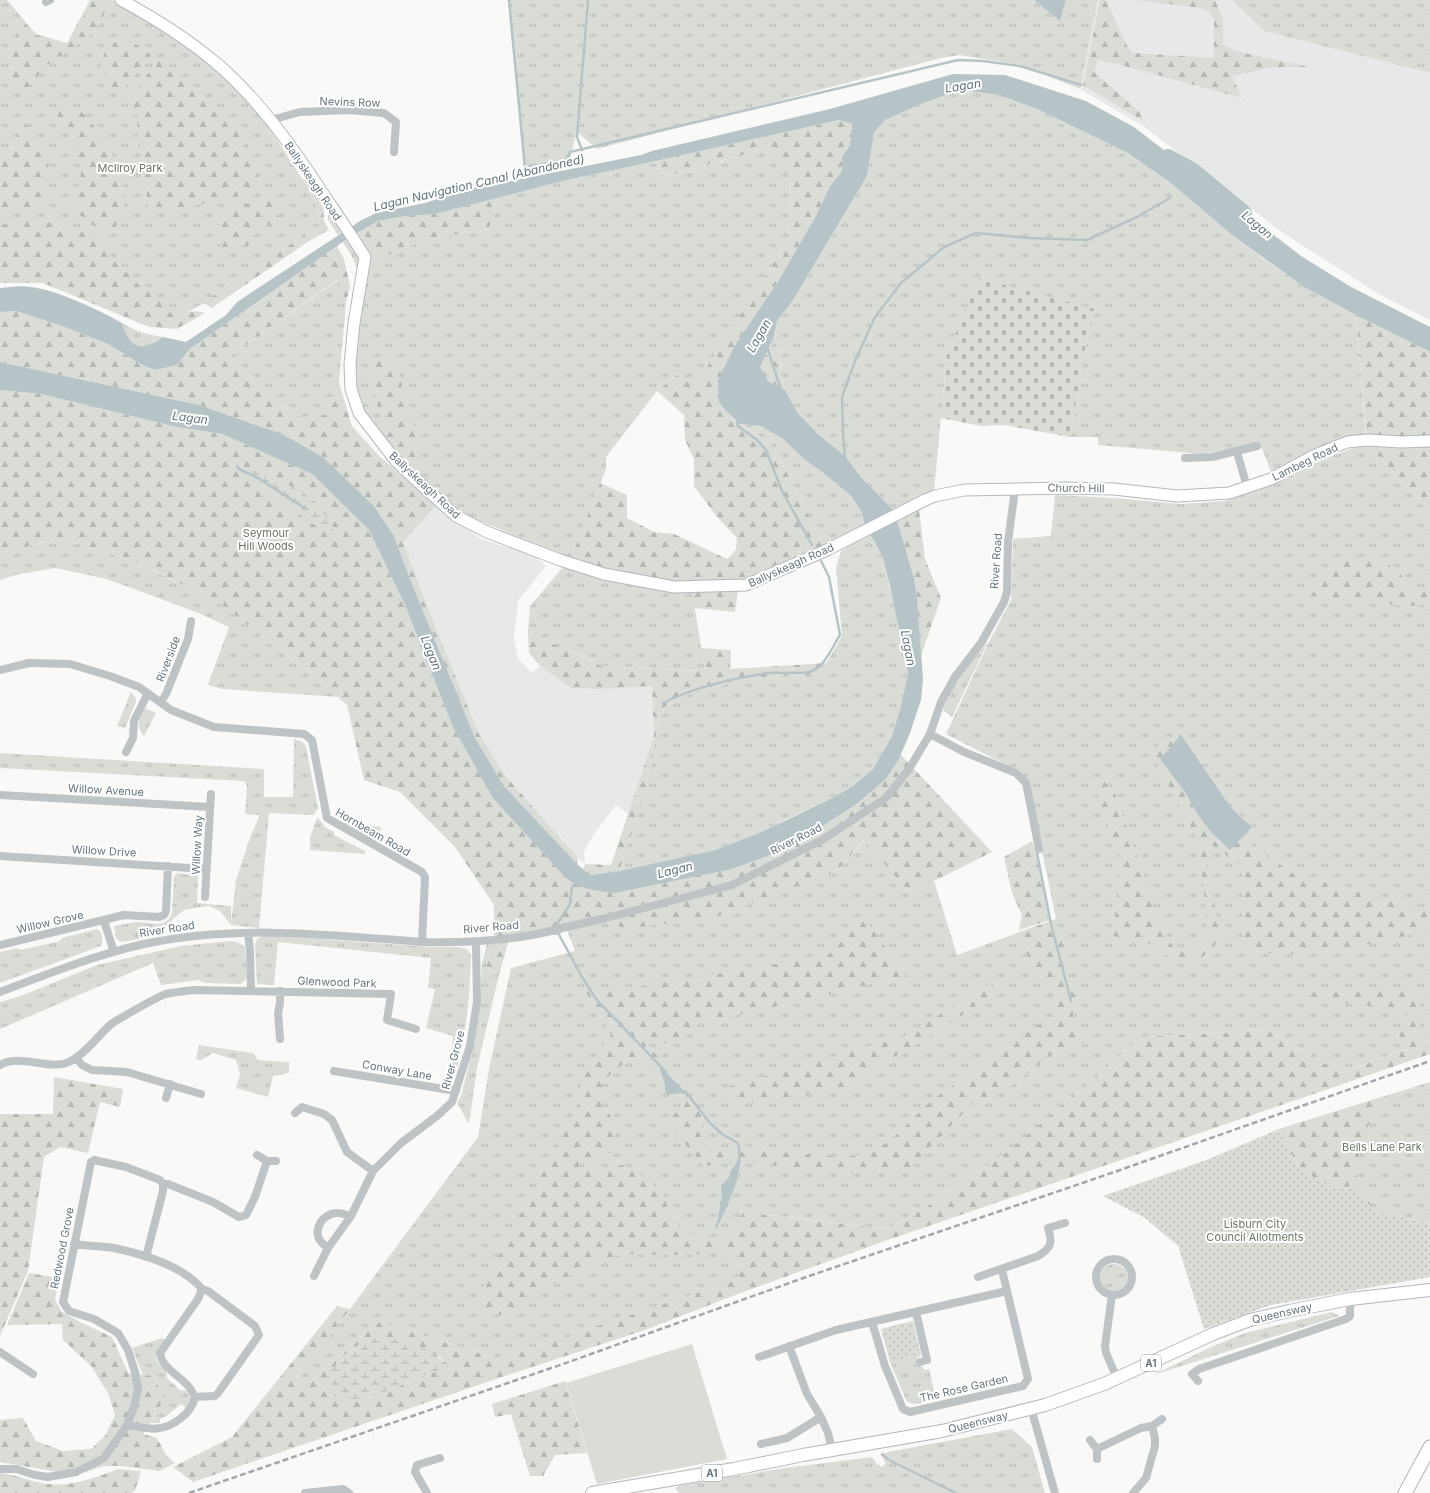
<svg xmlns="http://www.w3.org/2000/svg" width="1430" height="1493" viewBox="0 0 1430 1493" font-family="Inter,sans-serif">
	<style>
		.built { fill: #e7e9e8 }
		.grass { fill: url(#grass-tufts) }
		.forest { fill: url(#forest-firs); fill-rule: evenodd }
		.wetland { fill: url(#wetland-marsh) }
		.cemetery { fill: url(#cemetery-stones) }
		.garden { fill: url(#garden-dots) }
		.pitch { fill: #d9ddd6 }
		.water { fill: #b7c4c7 }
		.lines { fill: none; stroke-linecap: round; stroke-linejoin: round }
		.stream { stroke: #b7c4c7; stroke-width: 2.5 }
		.river { stroke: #b7c4c7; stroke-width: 16 }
		.secondary-casing { stroke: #b3b9bd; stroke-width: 13 }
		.primary-casing { stroke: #b2b8bb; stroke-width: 14 }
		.trunk-casing { stroke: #b2b7ba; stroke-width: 15 }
		.minor { stroke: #bec3c6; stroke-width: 8 }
		.tertiary { stroke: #bec3c6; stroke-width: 10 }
		.secondary { stroke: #fff; stroke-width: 11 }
		.primary { stroke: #fff; stroke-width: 12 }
		.trunk { stroke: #fff; stroke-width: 13 }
		.rail { stroke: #a0a8ad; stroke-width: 2.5; stroke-dasharray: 6 3; stroke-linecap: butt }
		.labels { text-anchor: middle; stroke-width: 4; stroke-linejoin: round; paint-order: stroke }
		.shield { fill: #fff; stroke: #94a0a6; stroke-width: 1 }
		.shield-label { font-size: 10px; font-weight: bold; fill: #667780 }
		.street-label { font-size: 11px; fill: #667780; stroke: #fff }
		.park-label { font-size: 11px; fill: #6a7864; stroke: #fff }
		.water-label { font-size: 12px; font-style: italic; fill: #60767a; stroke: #fff }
	</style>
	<defs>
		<pattern id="grass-tufts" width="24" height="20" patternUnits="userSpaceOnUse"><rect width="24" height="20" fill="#d9ddd6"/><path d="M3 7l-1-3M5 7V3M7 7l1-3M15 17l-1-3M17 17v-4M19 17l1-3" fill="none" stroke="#b4b8b3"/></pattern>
		<pattern id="forest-firs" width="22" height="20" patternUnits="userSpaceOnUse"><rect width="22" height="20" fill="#d9ddd6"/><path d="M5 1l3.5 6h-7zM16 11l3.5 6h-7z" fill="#b4b8b3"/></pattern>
		<pattern id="wetland-marsh" width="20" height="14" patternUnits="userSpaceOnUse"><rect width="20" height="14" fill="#d9ddd6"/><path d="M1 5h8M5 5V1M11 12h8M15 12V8" fill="none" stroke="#b4b8b3"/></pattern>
		<pattern id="cemetery-stones" width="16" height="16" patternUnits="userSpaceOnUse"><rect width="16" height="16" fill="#d9ddd6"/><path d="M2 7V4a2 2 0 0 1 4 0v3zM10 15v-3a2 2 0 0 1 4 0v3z" fill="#b4b8b3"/></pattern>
		<pattern id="garden-dots" width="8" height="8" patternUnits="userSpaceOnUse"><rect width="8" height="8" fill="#d9ddd6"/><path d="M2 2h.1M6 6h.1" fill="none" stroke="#b4b8b3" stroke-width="1.8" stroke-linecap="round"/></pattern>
	</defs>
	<rect width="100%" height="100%" fill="#f9f9f7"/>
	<path class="built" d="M1098,0H1232L1264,31L1430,73V320L1377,293L1283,233L1143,126L1080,89Z
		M437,505L481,539L535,556L546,566L518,601L514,638L518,659L532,673L540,666L571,688L599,689L652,685L654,736L628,814L616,805L594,834L584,852L585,864L578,858L505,775L479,734L437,631L403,542Z"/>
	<path class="grass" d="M0,0H7L36,34L67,43L90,0H113L163,28L218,68L270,129L314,197L320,225L214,297L171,322L44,276L0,277Z
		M508,0H1034L1060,20L1066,0H1098L1080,89L1021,65L959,55L941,58L597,149L577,132L569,161L524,170Z
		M1232,0H1430V73L1264,31Z
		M961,90L999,95L1037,109L1128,153L1172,184L1232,235L1264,259L1304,287L1356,315L1366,437L1347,436L1311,451L1271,472L1260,443L1202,454L1098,445V437H1070L1087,338L1095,309L947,354L934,491L926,493V495L894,511L861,477L845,456L818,434L797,412L785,390L780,373L781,353L771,344L777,321L792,302L867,176L874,133L885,120L926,102Z
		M763,149L791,177L788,241L694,388L677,375L657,391L606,457V469L571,558L458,512L384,440L363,412L355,388L354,333L370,262L428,239L489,229L497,198L567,180L656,161L664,177Z
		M328,212L343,232L338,235L328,220Z
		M347,239L358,256V275L354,260L343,242Z
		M339,279L346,303L339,383L326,416L301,417L264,395L231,355Z
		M122,323C135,331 148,335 163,337C141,353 130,350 122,323Z
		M740,424L761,426L783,439L805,460L821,471L851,496L861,511L865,525L882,555L900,629L908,673L901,706L892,736L873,769L853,786L834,797L754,835L715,850L619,871L643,800L653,753L660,715L667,704L675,698L742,680L771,676L814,675L827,662L842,636L836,568L841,551L847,547L842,537L824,546L773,445Z
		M1367,443L1430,513V1040L1341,1073L1268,1030L1142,1037L1008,1151L935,1202L887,1229L762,1214L738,1280L499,1359L379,1322L325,1367L310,1383L296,1378L350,1309L478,1137L489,1069L511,968L575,951L567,930L838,870L865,840L907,890L934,881L957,955L1056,919L1028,783L1018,771L946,734L987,646L1011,600L1013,539L1051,536L1055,495L1114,498L1181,504L1225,501L1277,480L1321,460Z
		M63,539L136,562L170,579L369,664L213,600L220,603L314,675L339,697L222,689L208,685L229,627L201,614L107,579L55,568L15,575L0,580V560L27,546Z
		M564,566L692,591L705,671L671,670L602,666L528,632L530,606Z
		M988,642L952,717L943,710C950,686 971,660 988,642Z
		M131,692L136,699V702L125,728L117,726Z
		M145,708L156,713L144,736C135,726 140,718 145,708Z
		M294,739L303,742L306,747L318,808L314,815L269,813L259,928L231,925L220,911L214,908L208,906L184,910L174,918L162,933L152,937L121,942L116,938L114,926C121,925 129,923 136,922C150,922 165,930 172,913L174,877L177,873L198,876L197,903L231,906V924L236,880L251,835L260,815L245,814L247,786L244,781L0,768V753L264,769V797H293Z
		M317,818L319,819L325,827L334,832V835L365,851L366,854L310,850V837Z
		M345,823L381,827L378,842L344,824Z
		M97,929C103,932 103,940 101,946L0,983V952L17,948L21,950L60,941L62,938Z
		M264,935L432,947H459L467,949L471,955C470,989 468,1021 460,1055C457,1066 457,1075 449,1083L453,1036L426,1028L435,989L428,988L431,958L278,942L274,985L257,984L255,945L257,939Z
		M229,941L237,942L245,947L247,978L241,984L205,983L199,980L161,985L153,963L0,1029V1002L21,996L97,965L181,946Z
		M487,944H492L486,966L494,973L499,975L477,1068L469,1124L457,1103L461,1096L475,1041L479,1014L482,963Z
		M199,1045L253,1053L258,1060L289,1062V1073L273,1076L268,1097L236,1088L240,1074L236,1060L213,1053L201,1060L196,1059Z
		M1430,1082V1223L1375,1212L1279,1129Z
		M1100 1278a14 14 0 1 1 28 0a14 14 0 1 1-28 0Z
		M1332,1312L1339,1316L1153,1375L1211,1347L1245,1333Z
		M912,1321H913L921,1355L917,1358L916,1362L917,1365L923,1367L924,1370L929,1369L936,1400C927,1401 912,1408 906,1400L890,1362L881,1329Z
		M162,1338L165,1340L157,1354L156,1359L158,1363L166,1371L167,1378L180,1390L187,1391C191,1398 191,1402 186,1408L181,1404L165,1417L160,1419V1423H150L164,1400L154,1376L143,1375L132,1348Z
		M1012,1429L1032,1447L1045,1493H679L675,1488L682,1485L785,1468L872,1457L877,1464L882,1467L886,1463L881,1455L888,1452Z"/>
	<path class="forest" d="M92,0H111L95,32L47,65L25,90L7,74L21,19L35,35L68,45Z
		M1100,0H1106L1127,46L1133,53L1214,58V19L1209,12L1201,8L1135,0H1215L1223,19V44L1235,51L1309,67H1272L1232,76L1242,98L1117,64L1098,60L1094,72L1140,112L1143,121L1083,85Z
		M120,41L136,44L151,55L119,95L113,89L101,66C105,52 104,44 120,41Z
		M158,61L240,130L263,191L150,215L138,142L137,115L126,102Z
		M76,109L83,113L105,140L121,173L125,211L114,229C91,228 86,224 73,205L80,183L81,172L84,166L76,152L72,136L57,120L59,110Z
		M839,120L852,124L850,145L842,157V171L830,186L817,214L779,280L735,345L727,412L738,423L773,445L824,546L746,581L672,583L604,569L571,558L600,483L627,495V518L654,532L674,534L727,559L736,550L737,538L717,517L694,486V459L685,440L684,415L657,391L677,375L694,387L788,241L791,178L763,149L664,177L656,161Z
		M25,122L49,160L45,195L36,209L28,208L0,212V159L22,129Z
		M305,178L323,202L324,221L329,230L309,241L212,308L203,303L320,225L314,197L303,179Z
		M497,198L489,229L428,239L370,262V255L358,233L378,221L399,217L435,214Z
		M270,199L281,219C275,223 257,229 253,235C250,240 253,241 248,246H239L225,256L219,254L218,249L226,237L220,233L217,228L219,224L236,206Z
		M30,219L62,225L98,237L103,242L110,255L138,284L155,297L171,313C183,314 194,309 205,313L177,329L149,327L43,283H0V226L15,221Z
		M337,246L344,259L350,286L346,303L338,279L231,355L264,395L301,417L326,415L339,383L352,426L379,456L437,505L403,542L437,631L479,734L505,775L578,858L577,864L504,786L475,738L410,579L394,536L374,506L323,457L282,434L199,405L0,362V312L16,311L62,326L108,344L144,366L156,370L177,365L190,349Z
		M1356,315L1430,352V513L1367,443Z
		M771,344L781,353L780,373L785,390L768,381L760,367Z
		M395,357L411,423L420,429L416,471L385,440L368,361Z
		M0,390L41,394L177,427L222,434L312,474L369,530L405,605L452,725L566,878L732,869L786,849L819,827L886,779L901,755L992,852L934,881L907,890L864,840L838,870L713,918L624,929L606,920L557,927L510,936L499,975L494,973L486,966L494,936V905L455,847L400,792L364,780L347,705L314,675L220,603L136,562L63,539L27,546L0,560Z
		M919,509L925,559L941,598L921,656L917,597L914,578L896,520Z
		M1344,555L1383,560L1402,576L1415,593L1430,591V605L1405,606L1300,594L1322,579Z
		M738,591L735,612L694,608L692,592Z
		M528,632L602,666L671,670L705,671L701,648L731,650L730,669L827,663L814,675L771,676L742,680L675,698L667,704L660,715L653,753L643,800L619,871L590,875L583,869L585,864L611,865L654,736L652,686L599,689L571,688L540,666L529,653Z
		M1179,732L1229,805L1252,826L1243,839L1292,873L1430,912V930L1376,943L1279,955L1243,949V867L1212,845L1206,870L1221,933L1213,949L1196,961L1173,960L1151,944L1113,936L1121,859L1097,794L1102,780L1114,790L1161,927L1174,948L1196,950L1208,935L1199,842L1156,762L1159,744ZM1160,759L1219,790L1229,805L1252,827L1230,850C1210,834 1198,813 1184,792C1177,780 1169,770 1160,759Z
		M1032,841L1038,857L1050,920L1019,930L1022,915L1012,893L1004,857Z
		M865,919L906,976L698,1024L697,1032L665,1043H646L663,1062L657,1070L636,1056L614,1070L602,1084L600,1104L616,1122V1151L579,1162L577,1173L623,1165L647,1178L665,1197L669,1213L682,1230L693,1236L709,1240L729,1235L744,1212L887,1229L935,1202L1008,1151L1142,1037L1268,1030L1341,1073L1406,1049L1397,1031L1408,1019L1405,1009L1337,1003L1287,990L1292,988L1322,993L1408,989L1420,1002V1043L1430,1040V1054L885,1241L743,1292L645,1330L514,1373L193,1482L173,1467L232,1437L337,1306L350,1309L296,1378L310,1383L325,1367L379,1322L499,1359L738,1279L742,1268L725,1248L707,1254L669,1255L627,1254L607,1258L521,1299L510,1316L481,1312V1290L580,1101L578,1081L611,1035L583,987L624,989L827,956ZM361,1343L440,1357L447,1366L425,1376L359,1402L323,1379L345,1355Z
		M1056,919L1077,1004L1072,1017L1085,1042L1060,1048L1004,1091L975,1101L906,1172L842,1173L743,1161L703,1166L667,1121L689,1100L713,1120L697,1129L710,1152L744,1145L758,1150L841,1157L870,1154L893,1138L931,1101L1032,1029L1056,1014L1055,1000L1014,934Z
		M989,984L1000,990L929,1037L878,1066L844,1089L738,1105L727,1087L905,1036Z
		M54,1077L123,1089L120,1107L100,1102L88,1153L60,1147L44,1157L28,1271L0,1336V1114H53Z
		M1382,1097L1363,1137L1354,1171L1375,1212L1354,1186L1333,1188L1299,1169L1279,1129Z
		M29,1273L59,1278L55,1300L62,1312L82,1323L112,1337L128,1373L154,1376L164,1400L143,1434L157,1438L166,1455L175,1463L160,1471L120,1466H104L76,1475L0,1462V1420L23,1418L36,1441L63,1451L91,1449L105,1436L115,1415L108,1393L91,1366L63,1340L62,1324L7,1325Z
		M565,1381L587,1453L555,1455L543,1476H530L511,1414L495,1417L492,1404Z
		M118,1469L141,1471L135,1491L131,1493H0V1473C17,1475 33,1482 48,1484C73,1487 96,1477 118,1469Z"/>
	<path class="wetland" d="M231,465L268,475L299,490L315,501L332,524L334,539L251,480L231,467Z
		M379,1336C404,1340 430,1346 448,1366L425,1376L359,1402L331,1395L323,1378L345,1355L361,1343Z"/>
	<path class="cemetery" d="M979,278L1095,309L1087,338L1070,437L1004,425L981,426L941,418L947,354Z"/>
	<path class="garden" d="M1279,1129L1299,1169L1333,1188L1354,1186L1375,1212L1430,1223V1277L1271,1305L1204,1329L1178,1246L1145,1218L1103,1196L1204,1161Z
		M911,1322L919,1354L891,1361L883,1329Z"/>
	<path class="pitch" d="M692,1344L727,1459L597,1484L566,1383Z"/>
	<path class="water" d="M1034,0H1066L1060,21Z
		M953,74L1005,75L1086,101L1134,127L1301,256L1351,287L1430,327V352L1356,315L1304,287L1232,235L1172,184L1128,153L1037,109L999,95L961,90L926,102L885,120L874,133L867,176L792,302L777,321L773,339L760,367L768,381L785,390L797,412L818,434L845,456L861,477L894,511L914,578L917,597L923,679L921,700L910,733L899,759L886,779L855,805L786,849L732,869L614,893L588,889L577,885L566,878L493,798L452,725L405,605L369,530L312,474L222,434L177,427L41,394L0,390V362L199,405L282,434L323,457L374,506L394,536L410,579L475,738L504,786L577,864L590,875L619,871L715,850L754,835L787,820L834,797L853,786L873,769L892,736L901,706L908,673L890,586L882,555L865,525L861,511L851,496L821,471L805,460L783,439L761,426L740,424L727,412L719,402L718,380L735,345L779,280L817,214L830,186L842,171V157L850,145L852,124L839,120L656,161L567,180L435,214L399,217L378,221L347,239L190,349L177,365L156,370L144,366L108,344L62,326L16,311L0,312V288C10,287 21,285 31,287C57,290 99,310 122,323C130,349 141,353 163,337L186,342L226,315L237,302L360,221L376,213L425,203L466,190L641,155L652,151L830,109Z
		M1181,735L1229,805L1238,815L1252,827L1230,850L1210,831L1197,813L1185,792L1160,759Z
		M661,1067L686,1093L685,1094L681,1093L667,1095L665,1090V1084L660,1069Z
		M739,1159L738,1173L716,1227L720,1208V1202L722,1197L721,1186L730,1176V1172Z"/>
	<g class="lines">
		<path class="stream" d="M509,0L525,168L568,159L570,152L958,60L983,61L1020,66L1081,85
			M582,150L577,137L588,0
			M767,347L781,390
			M737,422L738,426L757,440L766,450L782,491L812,545
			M845,459L843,434L842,397L855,361L875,317L901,283L944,247L976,233L1029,238L1087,240L1137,217L1170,198
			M237,466L239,469L258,478L306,509
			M663,703C692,688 737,677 769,673C780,672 804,675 812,671C826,665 832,647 840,635L829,577L821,561
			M1037,853L1051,924L1071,1001
			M556,926L570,904L572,887L577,881
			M557,931L582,977L596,999L666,1072
			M685,1091L710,1123L722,1134L738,1143C744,1171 728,1201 716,1227
			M882,1454L889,1460L956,1493"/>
		<path class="river" d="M1168,157L1192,170L1244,213"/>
		<g class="secondary-casing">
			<path id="secondary" d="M121,0C158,20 191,41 222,68C260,102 290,144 318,186C334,210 350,233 365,257L354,323L350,364L351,389L359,413L396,461L415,479L456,516L487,532L560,560L604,574L674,587L746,585L827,550L925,500L935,496L964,490L1065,488L1114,489L1177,496L1229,493L1271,479L1313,456L1347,442L1368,440L1401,442L1430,441"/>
		</g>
		<g class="primary-casing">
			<path id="primary" d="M592,1493L734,1469L803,1455L942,1431L1045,1405L1104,1384L1213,1334L1250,1320L1289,1311L1350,1299L1430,1290"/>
		</g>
		<g class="trunk-casing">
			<path id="trunk" d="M1405,1493L1430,1447"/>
		</g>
		<path class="minor" d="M46,2L50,0
			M271,120L300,112L348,110L384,113L396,122L394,152
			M1237,452L1247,487
			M1185,458L1212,457L1257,446
			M0,670L29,663L70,664L110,676L139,687L171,710L214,727L304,734L312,740L327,818L422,872L425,877L422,942
			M161,702L166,694L188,639L191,621
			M930,734L964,752L1016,773L1026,783L1039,849
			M126,752L133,738L134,721L148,693
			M0,795L210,807
			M0,856L206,869
			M205,897L211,794
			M104,921L114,952
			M558,929L606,918L732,885L822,840L886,798L909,769L930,734L941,702L955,677L981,643L1004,602L1007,592L1008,542L1015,489
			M248,933L250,951L251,990
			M0,945L124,915L159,917L164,915L166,911L168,866
			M0,992C47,974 95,955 144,944C236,924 330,935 422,942C467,943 512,941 555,930
			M280,1039L278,1013L280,1003V991
			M76,1058L82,1065L92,1070L127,1072L201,1094
			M0,1065C20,1053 50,1071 69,1062C84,1055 98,1036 110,1025C116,1020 159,996 166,994C175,992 185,991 194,990L391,994L387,1020L416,1029
			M334,1071L456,1091
			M166,1098L170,1084
			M295,1113L302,1107L324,1114L332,1120L347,1152L373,1171
			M257,1155L267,1161H276
			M74,1244C87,1246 101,1246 114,1248C142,1254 183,1266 202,1289L198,1299L160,1353C161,1367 180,1376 188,1386C191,1389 193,1393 195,1397C193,1405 188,1413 181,1418C163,1433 148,1429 127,1425
			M328,1248C325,1246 321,1242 319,1239C315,1230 320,1219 329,1215C336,1211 344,1214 351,1216
			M146,1257L163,1191V1184
			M1096 1277a18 18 0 1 1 36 0a18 18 0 1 1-36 0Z
			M314,1276L328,1248L351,1216L373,1171L401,1143L437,1116L452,1102L470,1046L477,1002L476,942
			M978,1277L1038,1256C1051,1248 1053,1243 1048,1228L1065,1223
			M1112,1295L1105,1346L1106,1353L1117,1378
			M916,1312L927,1360L920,1362
			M872,1322L885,1366L903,1409L910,1412L1023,1386L1028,1379L1002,1270
			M789,1346L807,1394L821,1417L828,1433L832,1450
			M0,1352L33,1374
			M759,1357L836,1330L1007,1291
			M1198,1381L1192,1374L1199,1369L1346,1319L1350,1316V1299
			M195,1397L215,1396L218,1393L259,1335L255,1326L208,1291L202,1289
			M1031,1408L1055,1493
			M1152,1426L1162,1419
			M1090,1440L1097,1449
			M761,1444L787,1438L821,1417
			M1097,1459V1449L1141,1428L1152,1426L1155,1438V1446L1146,1478L1133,1493
			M0,1469H16L35,1475L48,1477L76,1472L104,1458L127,1425L134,1407L138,1389L135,1372L128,1350L118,1333L94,1319L69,1311L63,1302L91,1162L94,1160L126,1167L160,1180L163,1184H168L213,1202L239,1217L246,1215L255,1197L267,1161
			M305,1493L343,1489L349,1493
			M427,1493L415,1472L417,1465L440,1458"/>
		<path class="tertiary" d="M555,930L558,929"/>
		<use href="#secondary" class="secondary"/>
		<use href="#primary" class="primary"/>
		<use href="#trunk" class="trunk"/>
		<path class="rail" d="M189,1493L563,1364L809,1276L1100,1177L1430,1061"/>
	</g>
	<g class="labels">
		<g class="shield">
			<rect x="1141" y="1355" width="20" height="16" rx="3"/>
			<rect x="702" y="1465" width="20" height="16" rx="3"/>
		</g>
		<g class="shield-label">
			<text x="1151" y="1367">A1</text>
			<text x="712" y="1477">A1</text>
		</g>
		<g class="street-label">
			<text transform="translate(350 102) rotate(2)" y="4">Nevins Row</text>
			<text transform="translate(313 181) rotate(56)" y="4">Ballyskeagh Road</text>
			<text transform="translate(1305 462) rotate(-26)" y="4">Lambeg Road</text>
			<text transform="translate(425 485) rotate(43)" y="4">Ballyskeagh Road</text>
			<text transform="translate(1076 488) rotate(1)" y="4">Church Hill</text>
			<text transform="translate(996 561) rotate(-86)" y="4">River Road</text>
			<text transform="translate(791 565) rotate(-24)" y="4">Ballyskeagh Road</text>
			<text transform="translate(168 659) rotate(-69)" y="4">Riverside</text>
			<text transform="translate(106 790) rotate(3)" y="4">Willow Avenue</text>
			<text transform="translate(373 832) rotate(30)" y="4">Hornbeam Road</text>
			<text transform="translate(796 839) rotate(-27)" y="4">River Road</text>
			<text transform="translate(197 845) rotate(-87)" y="4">Willow Way</text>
			<text transform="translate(104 851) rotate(3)" y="4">Willow Drive</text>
			<text transform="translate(50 922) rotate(-13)" y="4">Willow Grove</text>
			<text transform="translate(491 927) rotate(-5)" y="4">River Road</text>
			<text transform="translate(167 929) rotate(-9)" y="4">River Road</text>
			<text transform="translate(337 982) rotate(2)" y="4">Glenwood Park</text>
			<text transform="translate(453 1060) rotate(-75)" y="4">River Grove</text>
			<text transform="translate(397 1070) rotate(10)" y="4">Conway Lane</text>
			<text transform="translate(62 1248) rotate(-79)" y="4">Redwood Grove</text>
			<text transform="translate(1282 1313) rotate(-13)" y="4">Queensway</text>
			<text transform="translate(964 1388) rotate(-13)" y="4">The Rose Garden</text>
			<text transform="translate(978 1422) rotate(-14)" y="4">Queensway</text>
		</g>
		<g class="park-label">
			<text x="130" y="172">McIlroy Park</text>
			<text x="266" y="537">Seymour<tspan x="266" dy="13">Hill Woods</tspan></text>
			<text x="1382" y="1151">Bells Lane Park</text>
			<text x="1255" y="1228">Lisburn City<tspan x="1255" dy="13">Council Allotments</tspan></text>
		</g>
		<g class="water-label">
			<text transform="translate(963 86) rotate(-9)" y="4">Lagan</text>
			<text transform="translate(479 183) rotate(-13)" y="4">Lagan Navigation Canal (Abandoned)</text>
			<text transform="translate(1257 225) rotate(40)" y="4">Lagan</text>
			<text transform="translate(759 336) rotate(-60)" y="4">Lagan</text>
			<text transform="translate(190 418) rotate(7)" y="4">Lagan</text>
			<text transform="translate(908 648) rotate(79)" y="4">Lagan</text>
			<text transform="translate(431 653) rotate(68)" y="4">Lagan</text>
			<text transform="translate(675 870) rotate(-14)" y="4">Lagan</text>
		</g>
	</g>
</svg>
